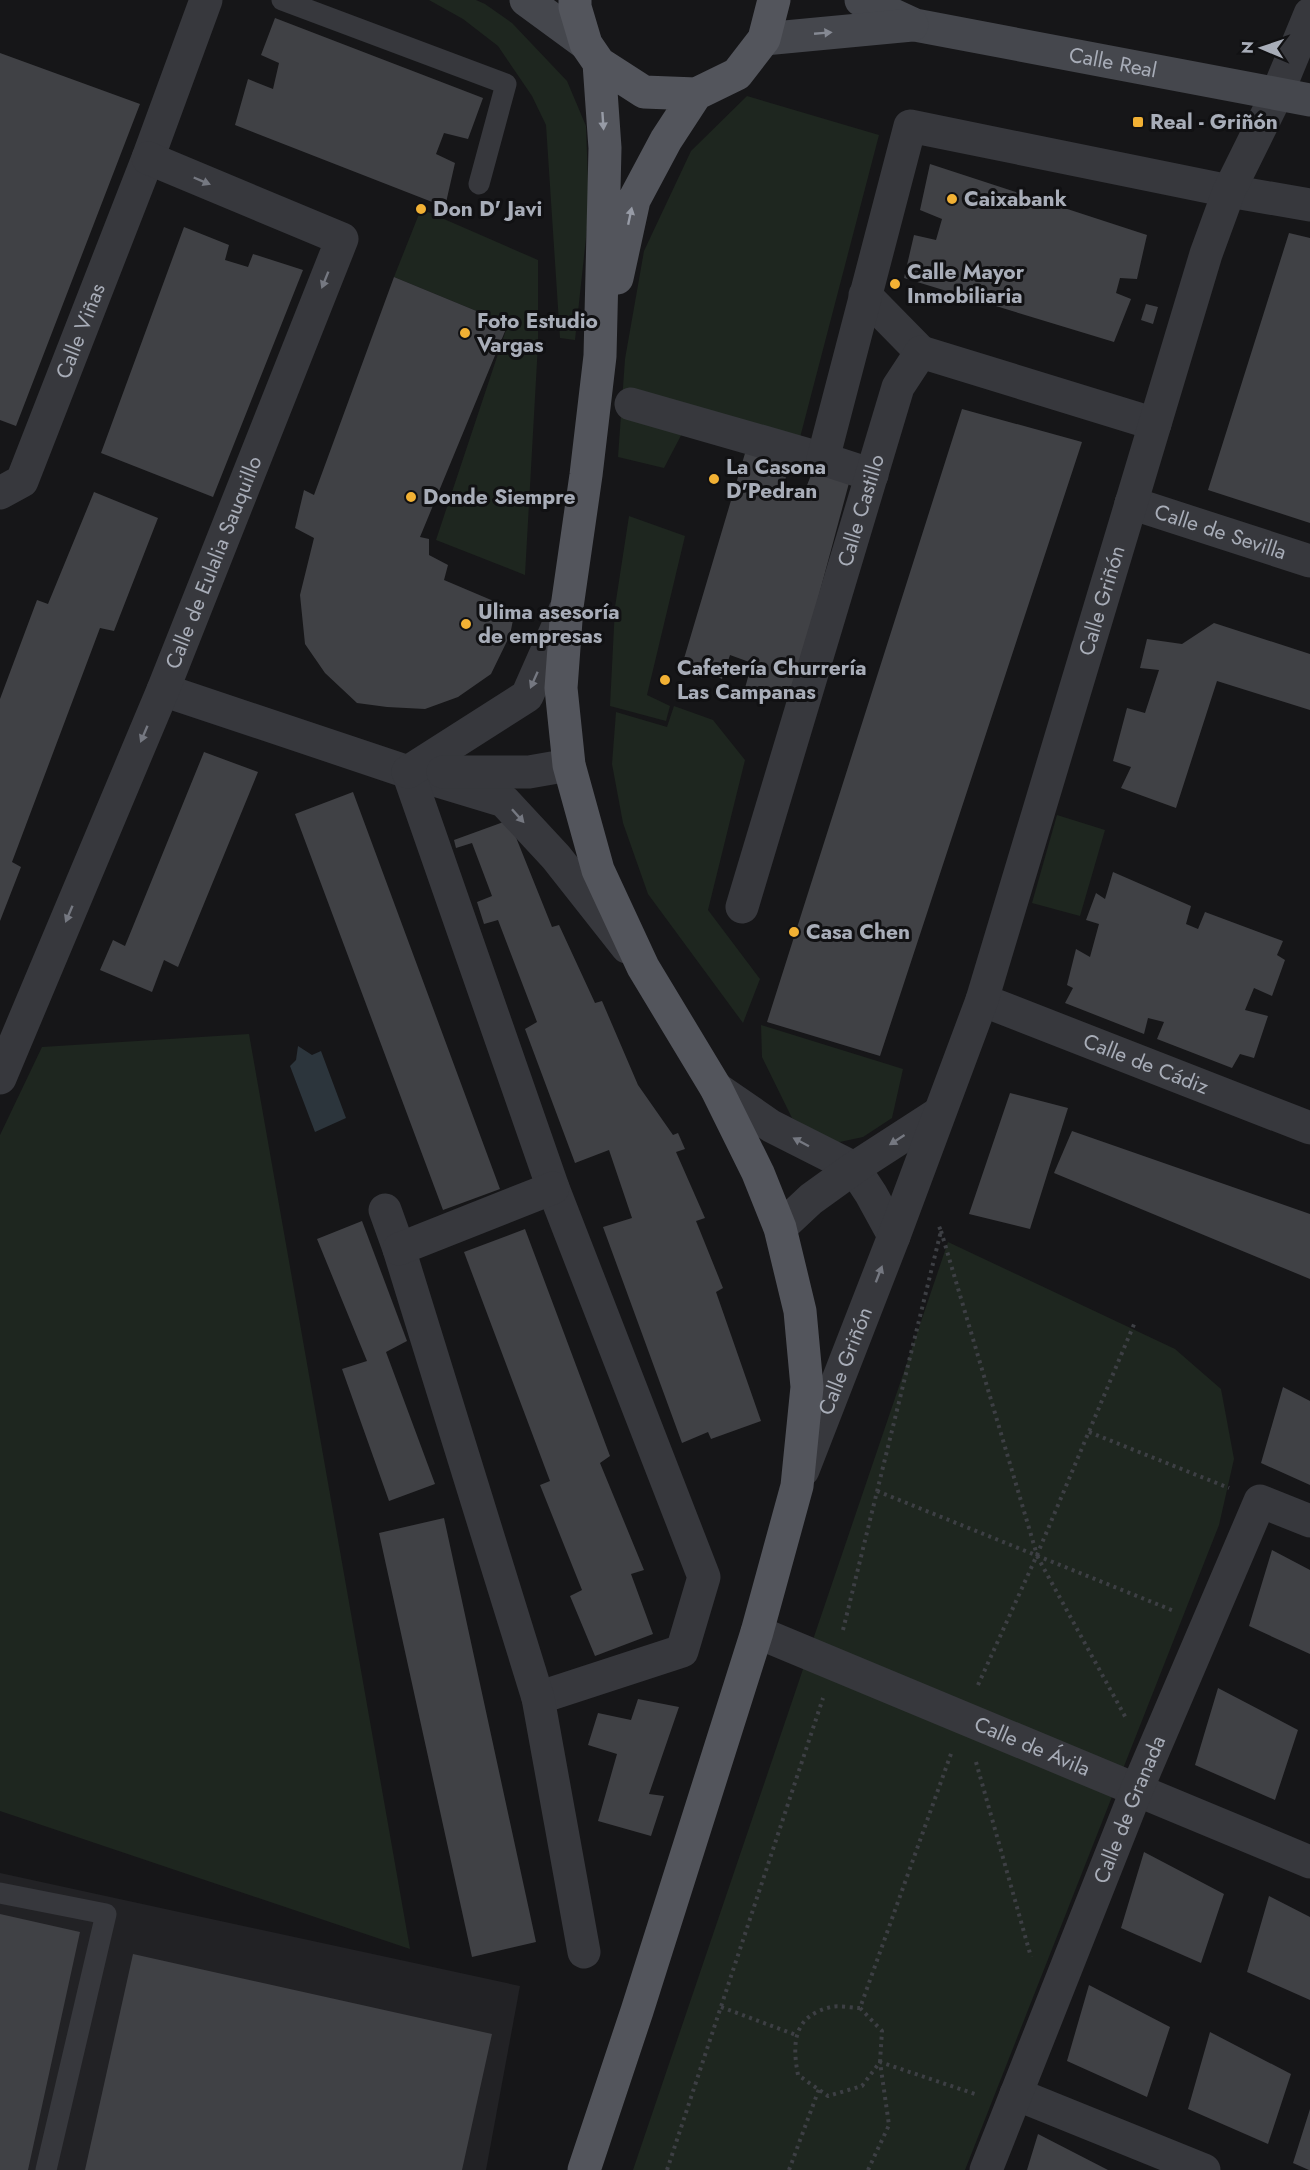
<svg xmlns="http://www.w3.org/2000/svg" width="1310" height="2170" viewBox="0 0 1310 2170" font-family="Jost,sans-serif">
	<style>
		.built { fill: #222225 }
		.green { fill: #1e261f }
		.water { fill: #2c353c }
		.building { fill: #404145 }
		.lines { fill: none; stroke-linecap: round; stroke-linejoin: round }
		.path { stroke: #3d3f44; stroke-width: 4; stroke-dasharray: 3 4.5; stroke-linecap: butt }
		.lane { stroke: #37383d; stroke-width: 21 }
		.street { stroke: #37383d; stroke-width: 33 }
		.secondary { stroke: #45474d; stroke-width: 33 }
		.primary { stroke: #53555c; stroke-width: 33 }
		.oneway { fill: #858993 }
		.oneway2 { fill: #979ba6 }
		.oneway3 { fill: #757881 }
		.poi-dot { fill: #f2b134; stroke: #111113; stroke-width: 2 }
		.labels { text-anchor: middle; stroke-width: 6; stroke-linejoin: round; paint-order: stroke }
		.street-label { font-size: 21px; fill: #a8adb8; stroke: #111113 }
		.poi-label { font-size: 21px; font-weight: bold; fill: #a8adb8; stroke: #111113; text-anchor: start }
	</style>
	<rect width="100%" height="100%" fill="#161618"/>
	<path class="built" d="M0,1873L520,1986L486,2170H0Z"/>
	<path class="green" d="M429,0H476L485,4L512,23L567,81L586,126L589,210L575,340L560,338L546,125L532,96L498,46L463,19Z
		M747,96L879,135L797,449L689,420L664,468L618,457L625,359L644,251L691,151Z
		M421,209L538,260V344L525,575L436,540L508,324L394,277Z
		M629,516L685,536L647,695L670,706L666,721L610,706L615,607Z
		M674,706L713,720L745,760L708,910L760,979L743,1023L648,894L623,823L612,764L616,712L667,727Z
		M1057,815L1105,830L1080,916L1032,903Z
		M761,1025L903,1069L892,1118L863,1137L835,1143L792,1118L762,1057Z
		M249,1034L410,1949L0,1811V1135L42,1047Z
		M948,1242L1175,1349L1221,1389L1234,1459L1219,1525L965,2170H633Z"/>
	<path class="water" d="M298,1046L312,1055L321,1051L346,1118L315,1132L290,1066L296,1060Z"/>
	<path class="building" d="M275,18L483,98L468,139L444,133L436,154L455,163L445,207L235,125L248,79L273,89L279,63L261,55Z
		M0,53L140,104L16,426L0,420Z
		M930,164L1147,235L1137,279L1120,278L1116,293L1131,299L1114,342L904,278L914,235L936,240L942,219L920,210Z
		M184,227L229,245L225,260L248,267L253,254L303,270L213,497L101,453Z
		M1289,233L1310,238V523L1208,490Z
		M394,277L508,324L420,537L429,539V555L448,565L444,580L515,610L510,635L491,674L458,697L425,709L387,707L357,703L325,673L305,644L300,595L314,538L295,528L304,490L314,495Z
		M1146,304L1158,307L1153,324L1141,320Z
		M962,409L1082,442L880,1056L767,1022Z
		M746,450L790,463L783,487L804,493L813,470L849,483L790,703L745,688L752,663L730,655L722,679L683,662Z
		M94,492L158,518L114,631L100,628L12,862L21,867L0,921V699L37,600L48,604Z
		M1214,623L1310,654V710L1217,681L1176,808L1121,788L1131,767L1113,761L1127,708L1145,713L1159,670L1140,668L1147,639L1182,644Z
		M204,752L258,772L178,967L164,960L152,992L100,970L113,940L125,946Z
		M353,792L500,1189L443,1210L295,814Z
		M509,820L552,927L559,925L595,1003L602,1001L638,1085L673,1135L678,1133L685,1149L676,1152L705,1218L696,1221L723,1288L716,1292L761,1421L711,1439L708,1432L682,1443L603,1227L632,1218L609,1150L575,1163L525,1029L537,1022L498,920L484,924L477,902L492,896L472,843L456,848L454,840Z
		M1113,872L1191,906L1186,924L1198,929L1205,912L1283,941L1277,955L1285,960L1272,996L1254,988L1245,1010L1268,1016L1254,1058L1240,1054L1232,1068L1157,1039L1164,1022L1148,1018L1144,1034L1065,1003L1073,988L1067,985L1076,949L1090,957L1099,924L1086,920L1096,893L1105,899Z
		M1010,1093L1068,1108L1030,1229L969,1214Z
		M1072,1131L1310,1214V1279L1054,1173Z
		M362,1221L407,1341L386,1352L435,1484L389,1501L342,1369L367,1361L317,1239Z
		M525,1229L610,1456L600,1463L644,1570L631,1574L653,1634L595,1656L570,1596L582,1590L540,1485L550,1481L464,1252Z
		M1283,1387L1310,1401V1485L1261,1463Z
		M444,1518L536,1942L472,1957L379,1533Z
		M1272,1550L1310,1570V1654L1249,1626Z
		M1218,1688L1298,1730L1275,1800L1195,1765Z
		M638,1699L679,1707L649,1794L664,1796L651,1836L598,1821L617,1754L588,1745L598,1713L631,1720Z
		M1144,1852L1224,1894L1201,1963L1121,1928Z
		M1269,1896L1310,1917V2000L1247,1972Z
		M0,1914L80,1932L28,2170H0Z
		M133,1954L492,2034L462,2170H85Z
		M1089,1985L1170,2027L1147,2097L1067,2061Z
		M1210,2032L1291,2074L1268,2144L1188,2109Z
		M1310,2109V2170H1309L1293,2163Z
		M1038,2134L1108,2170H1027Z"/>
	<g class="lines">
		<path class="path" d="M941,1231L1037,1555L1135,1322
			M1089,1432L1229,1488
			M877,1491L1174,1611
			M1037,1556L1127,1720
			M843,1630L941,1231L938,1224
			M978,1685L1037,1555
			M976,1762L1031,1957
			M721,2007L796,2035
			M860,2008C851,2008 839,2005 831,2007C793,2016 792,2043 798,2075L828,2096L862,2086L880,2062L882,2031L860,2008L952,1751
			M667,2170L823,1698
			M789,2170L819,2089
			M868,2170L889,2125L880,2062L978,2095"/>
		<path class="lane" d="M282,0L506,84L479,184
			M0,1893L106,1914L46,2170"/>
		<g class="street">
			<path d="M865,295L921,352"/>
			<path d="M631,404L823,459"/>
			<path d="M872,475L823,459L910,126L1229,191L1310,205"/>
			<path id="s1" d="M0,493L22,481L148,158L206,0"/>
			<path id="s2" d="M1131,503L1310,561"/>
			<path d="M163,690L408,772L504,801L556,857L627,947"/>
			<path d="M408,772L553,1188L704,1577L682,1651L538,1698"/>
			<path d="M408,772L527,696L565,610"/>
			<path d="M443,772H529L569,765"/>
			<path id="s3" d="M742,907L898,387L921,352L1155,424"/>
			<path id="s4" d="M982,1000L1310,1128"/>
			<path id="s5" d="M0,1078L163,690L342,239L148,158"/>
			<path d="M716,1088L771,1126L854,1168L871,1194L894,1236"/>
			<path d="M385,1210L399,1249L538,1698L584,1952"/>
			<path d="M780,1228L811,1199L854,1168L939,1113"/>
			<path d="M399,1249L553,1188"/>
			<path id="s6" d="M803,1470L894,1236L982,1000L1206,254L1229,191L1277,94L1310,14"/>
			<path id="s7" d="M757,1632L1310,1862"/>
			<path d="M1016,2094L1204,2170"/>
			<path id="s8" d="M986,2170L1137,1789L1260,1501L1310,1521"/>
		</g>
		<g class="secondary">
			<path d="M526,0L586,44"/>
			<path id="s9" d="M861,0L915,25L1310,100"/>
			<path d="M764,39L912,25"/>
		</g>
		<path class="primary" d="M575,0V7L586,44L599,63L644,92L696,94L737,74L764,39L774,0
			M617,278L634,200L666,140L696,94
			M584,2170L637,2011L757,1632L797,1486L807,1387L800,1311L780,1228L758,1173L716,1088L643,967L598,870L569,765L561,688L567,607L586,475L600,356L605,148L599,63"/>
	</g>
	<defs><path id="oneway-solid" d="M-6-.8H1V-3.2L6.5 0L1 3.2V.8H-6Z" transform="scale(1.5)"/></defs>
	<use class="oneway" href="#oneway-solid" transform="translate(823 33) rotate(-5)"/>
	<g class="oneway2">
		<use href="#oneway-solid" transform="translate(603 121) rotate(86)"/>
		<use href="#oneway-solid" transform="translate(630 216) rotate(-78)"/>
	</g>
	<g class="oneway3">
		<use href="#oneway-solid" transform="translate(202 181) rotate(23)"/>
		<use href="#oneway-solid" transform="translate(325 280) rotate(112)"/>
		<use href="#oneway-solid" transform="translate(534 680) rotate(114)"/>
		<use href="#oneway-solid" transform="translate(144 734) rotate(113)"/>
		<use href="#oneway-solid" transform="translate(518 816) rotate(48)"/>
		<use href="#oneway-solid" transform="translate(69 914) rotate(113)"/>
		<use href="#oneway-solid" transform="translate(897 1140) rotate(147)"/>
		<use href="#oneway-solid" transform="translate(801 1142) rotate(-152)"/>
		<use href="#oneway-solid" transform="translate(879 1274) rotate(-69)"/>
	</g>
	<g class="poi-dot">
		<rect x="1132" y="116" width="12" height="12" rx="3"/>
		<circle cx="952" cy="199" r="6"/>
		<circle cx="421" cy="209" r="6"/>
		<circle cx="895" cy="284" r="6"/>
		<circle cx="465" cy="333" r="6"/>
		<circle cx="714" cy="479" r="6"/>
		<circle cx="411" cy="497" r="6"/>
		<circle cx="466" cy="624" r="6"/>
		<circle cx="665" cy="680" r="6"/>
		<circle cx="794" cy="932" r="6"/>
	</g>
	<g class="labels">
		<g class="street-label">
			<text dy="7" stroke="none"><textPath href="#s9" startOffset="261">Calle Real</textPath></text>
			<text dy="7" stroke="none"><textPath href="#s1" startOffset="186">Calle Viñas</textPath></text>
			<text dy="7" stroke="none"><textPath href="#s3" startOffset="414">Calle Castillo</textPath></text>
			<text dy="7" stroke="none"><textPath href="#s2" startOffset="94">Calle de Sevilla</textPath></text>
			<text dy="7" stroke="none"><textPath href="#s5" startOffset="558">Calle de Eulalia Sauquillo</textPath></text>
			<text dy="7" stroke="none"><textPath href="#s6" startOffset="920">Calle Griñón</textPath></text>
			<text dy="7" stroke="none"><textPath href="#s4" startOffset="176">Calle de Cádiz</textPath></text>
			<text dy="7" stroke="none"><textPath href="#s6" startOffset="117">Calle Griñón</textPath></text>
			<text dy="7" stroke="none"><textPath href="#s7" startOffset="298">Calle de Ávila</textPath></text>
			<text dy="7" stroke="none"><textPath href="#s8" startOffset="388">Calle de Granada</textPath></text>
		</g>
		<g class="poi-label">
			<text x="1150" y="129">Real - Griñón</text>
			<text x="964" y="206">Caixabank</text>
			<text x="433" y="216">Don D' Javi</text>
			<text x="907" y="279">Calle Mayor<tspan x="907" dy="24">Inmobiliaria</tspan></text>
			<text x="477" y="328">Foto Estudio<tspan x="477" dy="24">Vargas</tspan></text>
			<text x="726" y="474">La Casona<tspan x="726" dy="24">D'Pedran</tspan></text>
			<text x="423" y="504">Donde Siempre</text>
			<text x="478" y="619">Ulima asesoría<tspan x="478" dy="24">de empresas</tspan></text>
			<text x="677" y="675">Cafetería Churrería<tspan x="677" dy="24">Las Campanas</tspan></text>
			<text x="806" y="939">Casa Chen</text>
		</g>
	</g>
	<g transform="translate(1262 48) rotate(272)" stroke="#111113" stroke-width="4.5" paint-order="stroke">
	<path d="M0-4.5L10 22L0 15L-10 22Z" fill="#a8adb8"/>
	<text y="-9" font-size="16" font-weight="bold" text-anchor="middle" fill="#a8adb8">N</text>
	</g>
</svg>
